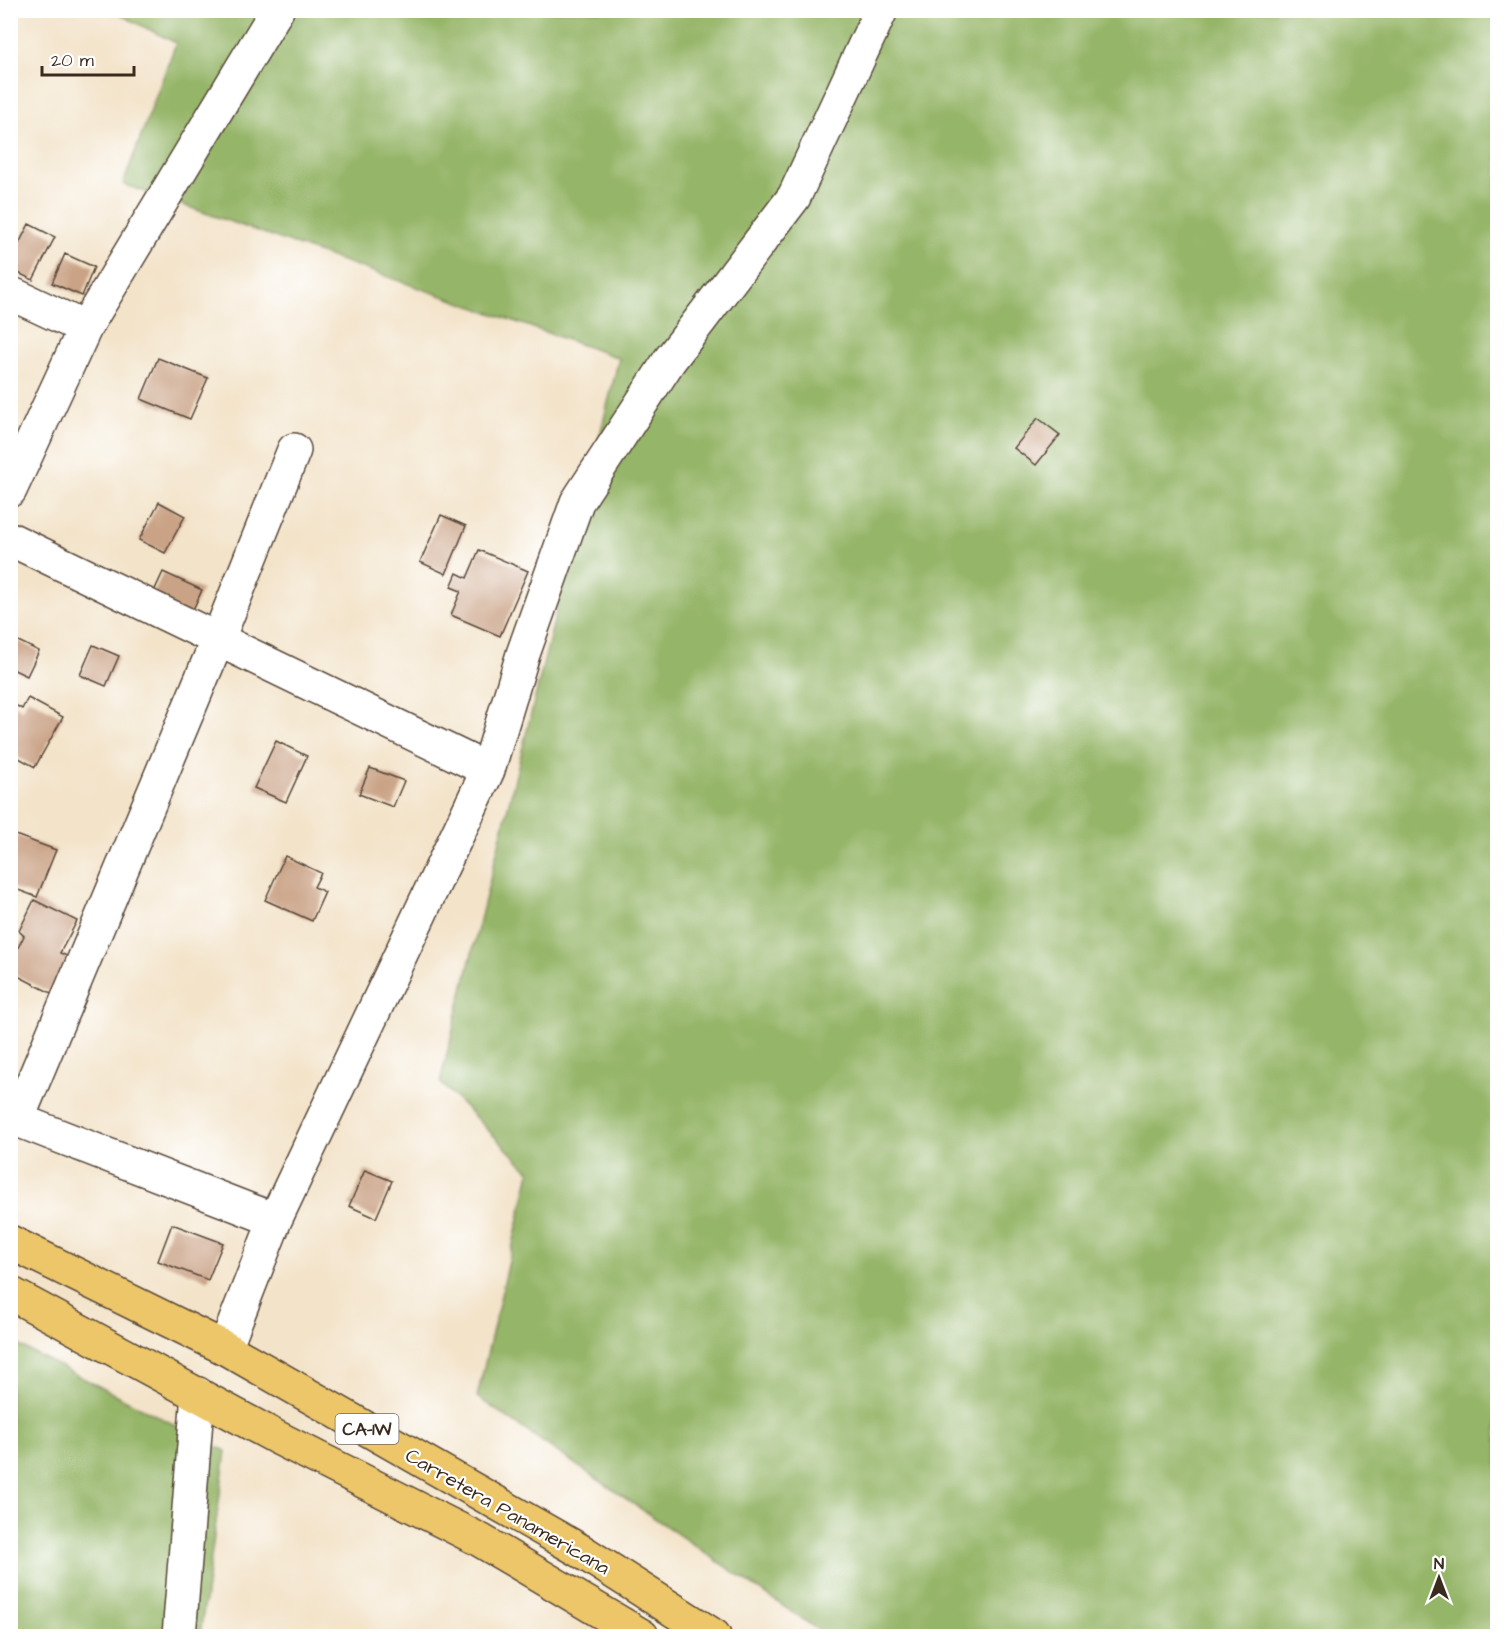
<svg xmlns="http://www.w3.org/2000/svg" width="1508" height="1647" viewBox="0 0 1508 1647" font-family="'Architects Daughter',sans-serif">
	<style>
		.forest { fill: #95b568; stroke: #687043; stroke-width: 1.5 }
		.building { fill: #caa386 }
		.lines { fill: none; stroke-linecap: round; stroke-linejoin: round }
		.minor-casing { stroke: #574638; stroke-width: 36 }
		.highway-casing { stroke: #574638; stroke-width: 36 }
		.minor { stroke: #fff; stroke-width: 33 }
		.highway { stroke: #ecc669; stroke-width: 33 }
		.labels { text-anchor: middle; stroke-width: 4.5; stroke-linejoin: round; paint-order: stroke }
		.shield { fill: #fff; stroke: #766a62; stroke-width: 1.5 }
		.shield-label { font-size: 18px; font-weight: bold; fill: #3b2a1e }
		.street-label { font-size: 20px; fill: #3b2a1e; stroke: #fff }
	</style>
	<rect width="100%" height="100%" fill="#fff"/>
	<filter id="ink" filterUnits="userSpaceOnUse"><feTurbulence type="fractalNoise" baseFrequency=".0167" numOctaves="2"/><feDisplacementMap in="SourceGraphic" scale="12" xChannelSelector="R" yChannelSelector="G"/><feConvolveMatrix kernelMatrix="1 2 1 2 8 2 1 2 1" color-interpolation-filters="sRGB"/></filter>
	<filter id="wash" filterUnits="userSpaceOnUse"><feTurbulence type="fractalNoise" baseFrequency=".008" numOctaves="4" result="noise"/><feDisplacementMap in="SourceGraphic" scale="24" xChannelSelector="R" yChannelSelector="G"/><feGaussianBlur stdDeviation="1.35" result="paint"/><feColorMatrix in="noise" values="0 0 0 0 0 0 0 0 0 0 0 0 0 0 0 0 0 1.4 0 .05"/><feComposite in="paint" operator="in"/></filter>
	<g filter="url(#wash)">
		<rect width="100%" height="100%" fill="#f3e3c9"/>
		<path class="forest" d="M113,11H1497V1636H827L477,1397L530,1172L440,1082L619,358L123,184L176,43Z
			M10,1341L226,1451L200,1636H11Z"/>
		<g id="blocks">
			<path class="building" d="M29,224L55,237L33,280L10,269V261Z
				M65,254L94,267L82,296L52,283Z
				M158,358L208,378L190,419L141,399Z
				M1038,418L1060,435L1036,465L1014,448Z
				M159,502L185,516L165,553L139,540Z
				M441,515L466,526L446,574L420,562Z
				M479,550L528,571L500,636L451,615L461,591L451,587L457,573L467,578Z
				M163,572L202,590L190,616L151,598Z
				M10,637L39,651L27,676L10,668Z
				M93,645L119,656L106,686L80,675Z
				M28,698L63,717L35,767L10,753V702L22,709Z
				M276,741L307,756L286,802L254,788Z
				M370,768L404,781L393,807L359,794Z
				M10,833L56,850L37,897L10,887Z
				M285,856L321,873L314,887L325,892L312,921L265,900Z
				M34,900L77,921L60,953L69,957L51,993L10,972V963L24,936L19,931Z
				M365,1170L392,1181L376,1218L349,1206Z
				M172,1224L223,1243L208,1280L158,1261Z"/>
		</g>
	</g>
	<g filter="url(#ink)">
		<use href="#blocks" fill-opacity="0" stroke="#574638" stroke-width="1.5"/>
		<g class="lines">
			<g class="minor-casing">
				<path id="minor" d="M10,293L85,328L277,10
					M10,490L85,328
					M10,539L488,770
					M10,1117L275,1220
					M17,1120L218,639L294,450
					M225,1348L275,1220L488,770L523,654L577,502L669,361L794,197L881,10
					M179,1636L198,1394"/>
			</g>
			<g class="highway-casing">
				<path id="highway" d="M10,1242L225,1348L581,1551L714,1636
					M10,1293L276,1437L480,1540L642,1636"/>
			</g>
			<use href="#minor" class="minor"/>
			<use href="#highway" class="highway"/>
		</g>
	</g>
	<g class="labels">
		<rect class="shield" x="335.5" y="1414" width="63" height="30" rx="4.5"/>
		<g class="shield-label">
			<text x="367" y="1435">CA-1W</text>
		</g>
		<g class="street-label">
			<text transform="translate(508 1511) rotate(30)" y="7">Carretera Panamericana</text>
		</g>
	</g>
	<rect width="1508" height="1647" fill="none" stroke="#fff" stroke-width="36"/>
	<g transform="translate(1439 1578)" stroke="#ffffff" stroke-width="4.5" paint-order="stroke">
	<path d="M0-4.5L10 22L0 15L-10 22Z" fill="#3b2a1e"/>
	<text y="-9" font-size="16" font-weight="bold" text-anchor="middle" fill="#3b2a1e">N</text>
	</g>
	<path d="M42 66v9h92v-9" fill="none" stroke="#3b2a1e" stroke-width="3"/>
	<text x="51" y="66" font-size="18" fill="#3b2a1e" stroke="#ffffff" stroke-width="4.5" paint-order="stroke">20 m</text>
</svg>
